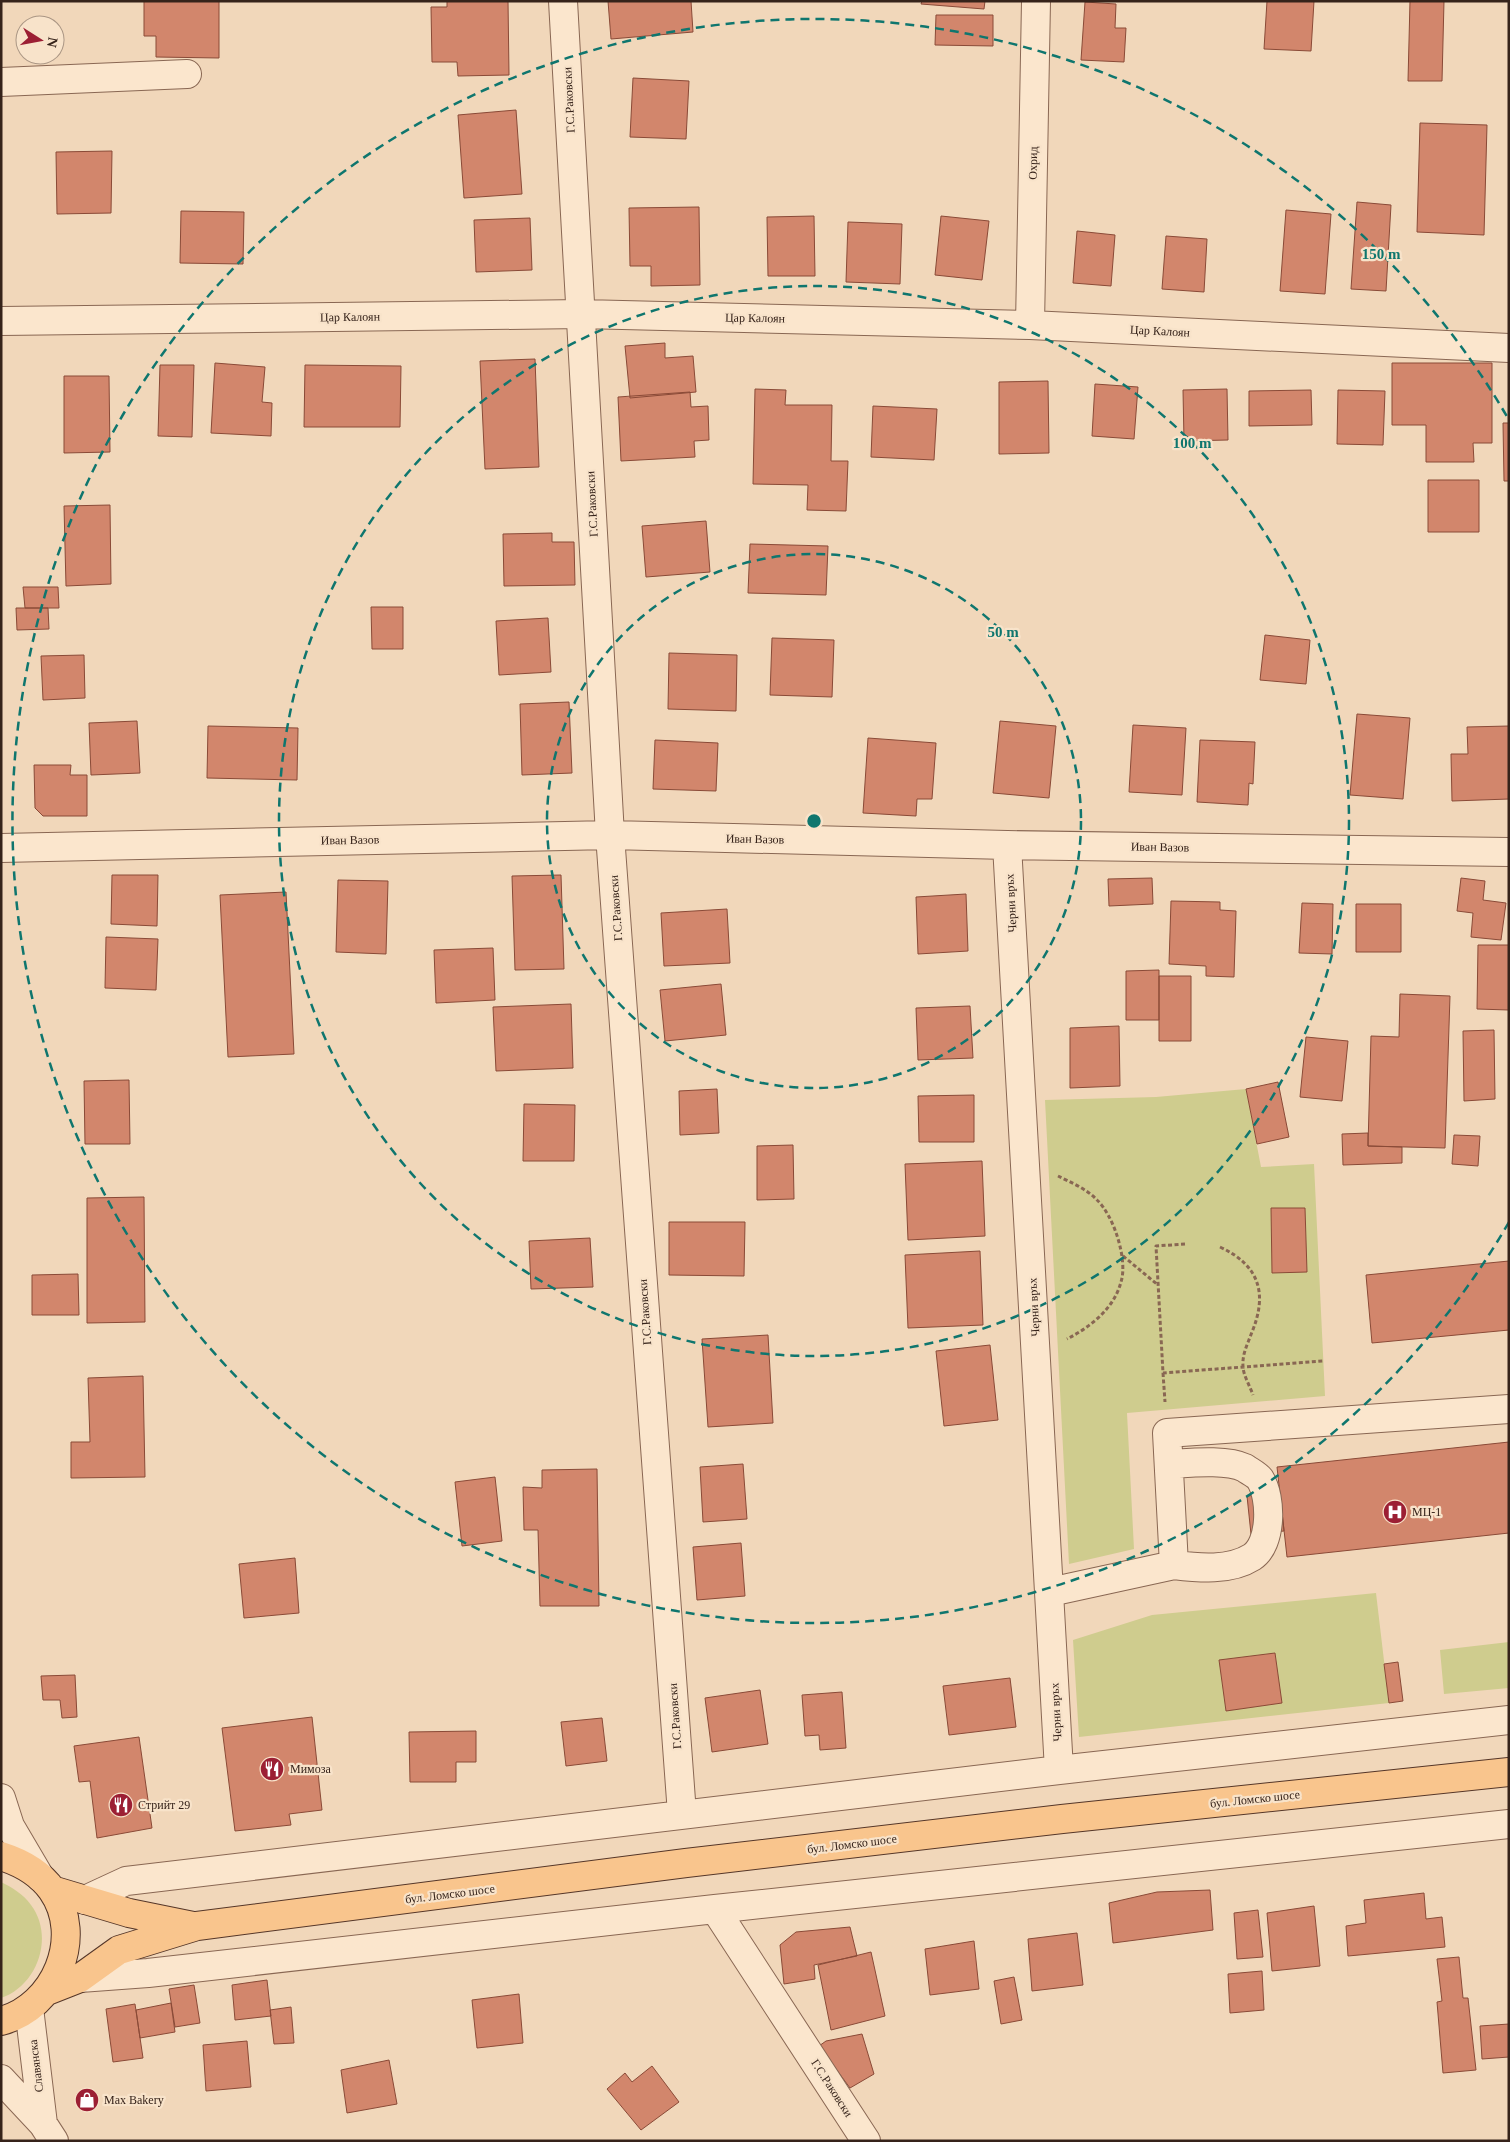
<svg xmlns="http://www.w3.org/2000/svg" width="1510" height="2142" viewBox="0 0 1510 2142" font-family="Georgia,serif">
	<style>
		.green { fill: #cfcc8e }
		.building { fill: #d2866c; stroke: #8a4a37 }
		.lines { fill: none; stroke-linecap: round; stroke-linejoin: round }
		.minor-casing { stroke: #896753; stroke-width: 30 }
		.major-casing { stroke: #553628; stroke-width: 30 }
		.path { stroke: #896753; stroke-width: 3; stroke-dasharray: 4 2.5; stroke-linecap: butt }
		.minor { stroke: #fbe6cd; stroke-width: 28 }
		.major { stroke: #f9c58d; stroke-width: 28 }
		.ring { fill: none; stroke: #0f766e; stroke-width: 2.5; stroke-dasharray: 9 6 }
		.labels { text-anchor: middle; stroke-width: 4.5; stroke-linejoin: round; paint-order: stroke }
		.street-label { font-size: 12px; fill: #36231a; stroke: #f8e3ca }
		.poi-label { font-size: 12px; fill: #36231a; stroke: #f8e3ca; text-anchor: start }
		.centre { fill: #0f766e; stroke: #f8e3ca; stroke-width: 2.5 }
		.ring-label { font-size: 15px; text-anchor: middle; font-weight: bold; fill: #0f766e; stroke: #f8e3ca; stroke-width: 4.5; stroke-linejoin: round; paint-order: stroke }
	</style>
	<rect width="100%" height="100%" fill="#f1d7ba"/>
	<path class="green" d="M1246,1089L1261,1167L1314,1164L1325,1396L1127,1413L1134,1549L1069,1564L1045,1100L1156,1097Z
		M1376,1593L1389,1703L1079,1737L1073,1640L1152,1615Z
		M1509,1642V1688L1444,1694L1440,1650Z
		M1,1882C13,1888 23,1894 31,1905C55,1937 37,1986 1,1998Z"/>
	<path class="building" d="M144,1H219V58L156,57V36H144Z
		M447,1H508L509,75L458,76L457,62H432L431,7H447Z
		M608,1H691L693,32L611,39Z
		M922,1H985L984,9L921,4Z
		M1267,1H1314L1311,51L1264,49Z
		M1410,1H1444L1442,81H1408Z
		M1085,2L1116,4L1115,28H1126L1124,62L1081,60Z
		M936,15H993V46L935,45Z
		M633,78L689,81L686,139L630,137Z
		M516,110L522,194L464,198L458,115Z
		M1420,123L1487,125L1484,235L1417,232Z
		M112,151L111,213L57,214L56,152Z
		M1357,202L1391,205L1386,291L1351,289Z
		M699,207L700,285L651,286V266H630L629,208Z
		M1286,210L1331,214L1325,294L1280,291Z
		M181,211L244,212L243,264L180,263Z
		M814,216L815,276H768L767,217Z
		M941,216L989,221L982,280L935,275Z
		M530,218L532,270L476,272L474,220Z
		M848,222L902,224L900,284L846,282Z
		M1077,231L1115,235L1111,286L1073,283Z
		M1166,236L1207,239L1204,292L1162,289Z
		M665,343V358L693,356L696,392L630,398L625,346Z
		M535,359L539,467L485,469L480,361Z
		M215,363L265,367L262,402L272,403L271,436L211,433Z
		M1392,363H1492V443H1473L1474,462H1426V425H1392Z
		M160,365H194L192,437L158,436Z
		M305,365L401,366L400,427H304Z
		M64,376H109L110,452L64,453Z
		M1048,381L1049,453L999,454V382Z
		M1095,384L1138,387L1134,439L1092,436Z
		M755,389L786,390L785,405H832L831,461H848L846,511L807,510L808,485L753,484Z
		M1227,389L1228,440L1184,441L1183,390Z
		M1311,390L1312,425L1249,426V391Z
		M1338,390L1385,391L1383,445L1337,444Z
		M690,392L691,407L708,406L709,440L694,441L695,457L621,461L618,397Z
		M873,406L937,409L934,460L871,457Z
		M1503,423H1509V481H1504Z
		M1428,480H1479V532H1428Z
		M110,505L111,584L66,586L64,506Z
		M706,521L710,572L646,577L642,526Z
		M552,533V542H574L575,585L504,586L503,534Z
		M750,544L828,546L826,595L748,593Z
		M23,587H58L59,608H25Z
		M371,607H403V649H372Z
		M16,608H48L49,629L17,630Z
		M548,618L551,672L499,675L496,621Z
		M1265,635L1310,640L1306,684L1260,680Z
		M772,638L834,640L832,697L770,695Z
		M669,653L737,655L736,711L668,709Z
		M84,655L85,698L43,700L41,656Z
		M569,702L572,773L522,775L520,704Z
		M1357,714L1410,718L1403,799L1350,795Z
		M137,721L140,773L91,775L89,723Z
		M1000,721L1056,726L1049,798L993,793Z
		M1133,725L1186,728L1182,795L1129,792Z
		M208,726L298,728L297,780L207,778Z
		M1509,726V799L1452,801L1451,754H1468L1467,727Z
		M868,738L936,743L932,799H917L916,816L863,813Z
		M655,740L718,743L716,791L653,789Z
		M1200,740L1255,742L1253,784L1249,783L1248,805L1197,802Z
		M34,765H71L70,775H87V816H43L35,808Z
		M112,875H158L157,926L111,924Z
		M561,875L564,969L515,970L512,876Z
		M1152,878L1153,904L1109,906L1108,879Z
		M1461,878L1485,881L1483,900L1506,903L1501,940L1471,937L1473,913L1457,911Z
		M338,880L388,881L386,954L336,952Z
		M286,892L294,1054L228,1057L220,895Z
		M966,894L968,951L918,954L916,897Z
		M1171,901L1220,902V910L1236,911L1234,977L1206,976V966L1169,964Z
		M1302,903L1333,904L1332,954L1299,953Z
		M1356,904H1401V952H1356Z
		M727,909L730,963L664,966L661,913Z
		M106,937L158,939L156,990L105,988Z
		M1478,945H1509V1010L1477,1009Z
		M493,948L495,1000L436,1003L434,950Z
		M1159,970V1020H1126V971Z
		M1159,976H1191V1041H1159Z
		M721,984L726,1035L665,1041L660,990Z
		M1400,994L1450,996L1445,1148L1368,1146L1371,1036L1399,1037Z
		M571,1004L573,1068L496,1071L493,1007Z
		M970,1006L973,1058L918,1060L916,1008Z
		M1119,1026L1120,1086L1070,1088V1028Z
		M1494,1030L1495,1099L1464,1101L1463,1031Z
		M1306,1037L1348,1041L1342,1101L1300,1097Z
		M129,1080L130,1144H85L84,1081Z
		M1278,1082L1289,1137L1257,1144L1246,1089Z
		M717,1089L719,1133L680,1135L679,1091Z
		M974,1095V1142H919L918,1096Z
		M524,1104L575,1105L574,1161H523Z
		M1368,1133V1146L1402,1147V1163L1343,1165L1342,1134Z
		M1454,1135L1480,1136L1478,1166L1452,1164Z
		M793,1145L794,1199L757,1200V1146Z
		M982,1161L985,1236L908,1240L905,1164Z
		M144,1197L145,1322L87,1323V1198Z
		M1271,1208H1305L1307,1272L1272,1273Z
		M669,1222H745L744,1276L669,1275Z
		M590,1238L593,1287L531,1289L529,1241Z
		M980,1251L983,1325L908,1328L905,1255Z
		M1509,1261V1330L1372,1343L1366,1275Z
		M78,1274L79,1315H32V1275Z
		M768,1335L773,1423L708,1427L702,1339Z
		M990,1345L998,1420L944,1426L936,1351Z
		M143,1376L145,1477L71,1478V1442H90L88,1378Z
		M1509,1442V1533L1287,1557L1277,1467Z
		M743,1464L747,1519L703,1522L700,1467Z
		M597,1469L599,1606H540L538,1530H524L523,1487L542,1488V1470Z
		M495,1477L502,1541L462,1546L455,1482Z
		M1280,1493L1284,1531L1251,1534L1247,1496Z
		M741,1543L745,1596L697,1600L693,1547Z
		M295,1558L299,1613L244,1618L239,1564Z
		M1275,1653L1282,1703L1226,1711L1219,1660Z
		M1398,1662L1403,1701L1389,1703L1384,1664Z
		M75,1675L77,1717L62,1718L60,1700H43L41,1676Z
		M1010,1678L1016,1727L949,1735L943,1686Z
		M760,1690L768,1744L712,1752L705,1698Z
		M842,1692L846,1748L820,1750L819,1735L805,1736L802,1695Z
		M312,1717L322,1810L289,1814L291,1825L235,1831L222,1728Z
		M602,1718L607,1761L566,1766L561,1722Z
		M476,1731V1762H456V1782H410L409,1732Z
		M139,1737L152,1828L97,1838L90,1781L79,1782L74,1746Z
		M1210,1890L1213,1930L1113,1943L1109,1903L1157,1892Z
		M1424,1893L1426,1919L1442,1917L1445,1947L1348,1956L1346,1926L1366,1923L1364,1900Z
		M1314,1906L1320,1966L1272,1971L1267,1913Z
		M1258,1910L1263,1957L1237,1959L1234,1913Z
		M850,1927L857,1956L814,1965L815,1979L784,1984L780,1945L796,1932Z
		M1077,1933L1083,1985L1032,1991L1028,1939Z
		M974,1941L979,1989L930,1995L925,1949Z
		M871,1952L885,2016L831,2030L818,1965Z
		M1459,1957L1463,1998H1468L1476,2070L1443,2073L1437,2002L1442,2001L1437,1959Z
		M1262,1971L1264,2010L1230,2013L1228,1974Z
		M1014,1977L1022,2020L1001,2024L994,1981Z
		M267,1980L271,2016L235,2020L232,1985Z
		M194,1985L200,2023L175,2027L169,1989Z
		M519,1994L523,2043L477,2048L472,2000Z
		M171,2003L175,2032L140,2038L136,2010Z
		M135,2004L143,2058L113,2062L106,2009Z
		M291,2007L294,2043L274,2044L270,2010Z
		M1509,2024V2057L1482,2059L1480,2026Z
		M862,2034L874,2074L850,2088L819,2046L826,2041Z
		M247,2041L251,2087L206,2091L203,2045Z
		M389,2060L397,2104L347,2113L341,2070Z
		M652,2066L679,2102L641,2130L607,2089L625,2073L632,2082Z"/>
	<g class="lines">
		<g class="minor-casing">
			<path id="minor" d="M563,1L610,835L682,1814
				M1,82L187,74
				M1,321L582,314L1030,325L1509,348
				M1030,325L1036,1
				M1007,845L1059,1770
				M1,848L610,835L1007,845L1509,852
				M1169,1464C1189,1463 1226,1459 1245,1468C1249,1471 1257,1475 1260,1479C1272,1498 1272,1544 1252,1557C1230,1571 1199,1568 1174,1565
				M1050,1592L1174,1565L1167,1433L1509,1409
				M1,1798L10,1826L40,1877
				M85,1900L126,1881L1059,1770L1509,1720
				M715,1909L866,2141
				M80,1978L148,1973L715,1909L1509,1824
				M29,2008L43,2124
				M1,2079L43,2124L54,2141"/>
		</g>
		<g class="major-casing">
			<path id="major" d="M1,1856C20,1862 40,1873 52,1890C85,1937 55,2007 1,2021
				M52,1890L129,1913L193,1926
				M47,1991L80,1978L119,1950L197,1926L686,1863L1062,1819L1509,1772"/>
		</g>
		<path class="path" d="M1058,1176C1070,1182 1087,1189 1097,1200C1114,1216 1128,1260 1121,1282C1114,1309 1090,1327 1067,1339
			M1185,1244L1156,1246L1163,1373L1323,1361
			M1220,1247C1259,1265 1268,1293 1252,1332C1248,1343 1242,1354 1243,1366C1243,1375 1250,1386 1253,1395
			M1123,1256L1158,1285
			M1163,1373L1165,1402"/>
		<use href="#minor" class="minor"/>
		<use href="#major" class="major"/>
	</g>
	<g class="ring">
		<circle cx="814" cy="821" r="267"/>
		<circle cx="814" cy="821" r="535"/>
		<path d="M1509 1222A802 802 0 1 1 1509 420"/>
	</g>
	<defs>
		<g id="hospital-disc" transform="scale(1.25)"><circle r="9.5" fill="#9c1f34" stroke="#f8e3ca"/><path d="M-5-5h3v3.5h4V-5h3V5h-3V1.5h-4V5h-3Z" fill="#fff"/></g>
		<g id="restaurant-disc" transform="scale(1.25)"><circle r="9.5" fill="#9c1f34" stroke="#f8e3ca"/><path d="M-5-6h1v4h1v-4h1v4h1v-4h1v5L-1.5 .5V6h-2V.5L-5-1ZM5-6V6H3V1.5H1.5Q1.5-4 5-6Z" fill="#fff"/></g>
		<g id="shop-disc" transform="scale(1.25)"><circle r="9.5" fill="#9c1f34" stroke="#f8e3ca"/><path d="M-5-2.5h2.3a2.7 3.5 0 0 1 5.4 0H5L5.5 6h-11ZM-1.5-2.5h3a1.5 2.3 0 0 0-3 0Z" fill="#fff"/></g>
	</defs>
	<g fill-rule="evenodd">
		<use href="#hospital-disc" x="1395" y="1512"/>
		<use href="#restaurant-disc" x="272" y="1769"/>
		<use href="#restaurant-disc" x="121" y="1805"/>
		<use href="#shop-disc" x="87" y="2100"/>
	</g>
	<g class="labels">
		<g class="street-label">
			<text transform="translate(569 100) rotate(-93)" y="4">Г.С.Раковски</text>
			<text transform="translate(1033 163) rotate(-89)" y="4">Охрид</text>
			<text transform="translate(350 317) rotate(-1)" y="4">Цар Калоян</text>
			<text transform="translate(755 318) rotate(1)" y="4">Цар Калоян</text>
			<text transform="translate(1160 331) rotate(3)" y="4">Цар Калоян</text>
			<text transform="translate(592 504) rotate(-93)" y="4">Г.С.Раковски</text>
			<text transform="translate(755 839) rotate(1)" y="4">Иван Вазов</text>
			<text transform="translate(350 840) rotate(-1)" y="4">Иван Вазов</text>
			<text transform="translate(1160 847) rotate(1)" y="4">Иван Вазов</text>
			<text transform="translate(1011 903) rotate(-93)" y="4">Черни връх</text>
			<text transform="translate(616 908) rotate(-94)" y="4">Г.С.Раковски</text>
			<text transform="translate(1034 1307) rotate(-93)" y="4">Черни връх</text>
			<text transform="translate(645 1312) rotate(-94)" y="4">Г.С.Раковски</text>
			<text transform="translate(1056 1712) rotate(-93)" y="4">Черни връх</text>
			<text transform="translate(675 1716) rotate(-94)" y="4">Г.С.Раковски</text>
			<text transform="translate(1255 1799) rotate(-6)" y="4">бул. Ломско шосе</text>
			<text transform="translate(852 1844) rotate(-7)" y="4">бул. Ломско шосе</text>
			<text transform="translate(450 1894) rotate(-7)" y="4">бул. Ломско шосе</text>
			<text transform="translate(36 2066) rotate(-97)" y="4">Славянска</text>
			<text transform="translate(832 2088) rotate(57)" y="4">Г.С.Раковски</text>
		</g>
		<g class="poi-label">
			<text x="1412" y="1516">МЦ-1</text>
			<text x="290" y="1773">Мимоза</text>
			<text x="138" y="1809">Стрийт 29</text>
			<text x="104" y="2104">Max Bakery</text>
		</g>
	</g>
	<circle cx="814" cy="821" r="8" class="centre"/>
	<g class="ring-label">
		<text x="1381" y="259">150 m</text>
		<text x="1192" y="448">100 m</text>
		<text x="1003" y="637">50 m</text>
	</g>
	<rect width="1510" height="2142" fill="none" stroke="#36231a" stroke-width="5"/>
	<g transform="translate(40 40) rotate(101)"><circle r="24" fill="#f8e3ca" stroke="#aa9684"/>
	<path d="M0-4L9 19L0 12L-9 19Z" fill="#9c1f34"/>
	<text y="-8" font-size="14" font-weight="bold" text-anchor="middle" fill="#36231a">N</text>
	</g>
</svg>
